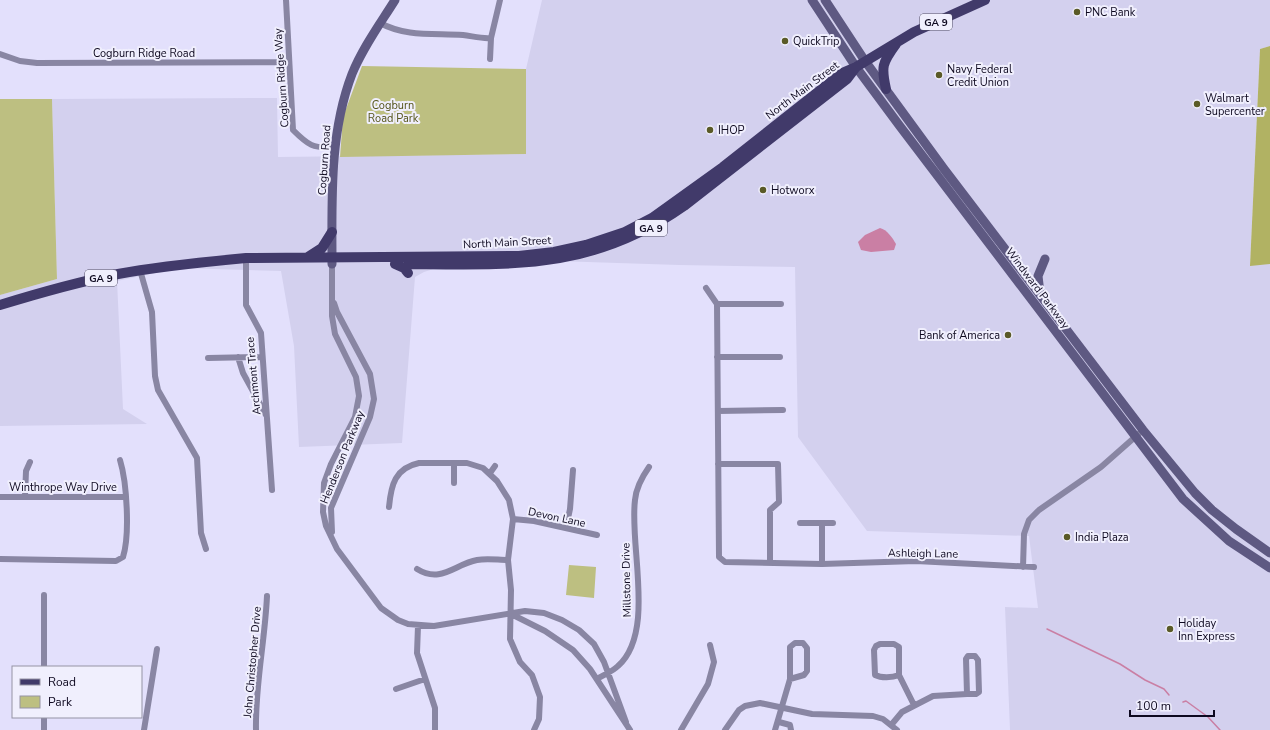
<svg xmlns="http://www.w3.org/2000/svg" width="1270" height="730" viewBox="0 0 1270 730" font-family="'Nunito Sans',sans-serif">
	<style>
		.built { fill: #d3d0ee }
		.green { fill: #bdbf81 }
		.forest { fill: #b1b263 }
		.water { fill: #ca7fa4 }
		.lines { fill: none; stroke-linecap: round; stroke-linejoin: round }
		.stream { stroke: #ca7fa4; stroke-width: 1.5 }
		.street { stroke: #8986a3; stroke-width: 6 }
		.secondary { stroke: #5e5982; stroke-width: 9 }
		.primary { stroke: #413a6a; stroke-width: 10 }
		.poi-dot { fill: #5a5a27; stroke: #f0effd; stroke-width: 1.5 }
		.labels { text-anchor: middle; stroke-width: 4; stroke-linejoin: round; paint-order: stroke }
		.shield { fill: #f0effd; stroke: #514d62; stroke-width: 1 }
		.shield-label { font-size: 10px; font-weight: bold; fill: #0d081f }
		.poi-label { font-size: 11px; fill: #0d081f; stroke: #f0effd; text-anchor: start }
		.street-label { font-size: 11px; fill: #0d081f; stroke: #f0effd }
		.park-label { font-size: 11px; fill: #545419; stroke: #f0effd }
	</style>
	<rect width="100%" height="100%" fill="#e3e0fc"/>
	<path class="built" d="M542,0H1270V46L1260,49L1250,265L1270,264V730H1010L1005,607L1038,608L1029,536L867,531L798,437L795,267L679,265L526,260L455,262L424,272L415,277L402,443L299,447L294,346L281,271L179,268L117,281L123,409L147,424L0,426V295L57,279L52,99L277,98L278,157L526,154V69Z"/>
	<path class="green" d="M362,66L526,69V154L340,157L343,117Z
		M0,99H52L57,279L0,295Z
		M569,565L596,567L594,598L566,595Z"/>
	<path class="forest" d="M1270,46V264L1250,266L1260,49Z"/>
	<path class="water" d="M880,228C887,230 892,237 896,244L894,250L871,252L861,250L858,242L865,235Z"/>
	<g class="lines">
		<path class="stream" d="M1047,629L1120,664L1145,680L1164,689L1169,695
			M1183,702L1186,701L1208,717L1220,730"/>
		<path class="street" d="M286,0L293,130C308,145 313,149 335,147
			M380,23C406,37 434,33 463,35C472,36 482,39 491,38L500,0
			M0,54L20,61L37,63L289,62
			M490,59L491,38
			M246,263V305L261,333L272,490
			M332,264V316L335,334L356,377L359,396L355,417L331,464L324,483L323,512L326,526L337,549L381,608L398,620L408,624L434,626L525,611L544,613L562,620L579,630L594,644L604,662L626,722
			M140,270L152,312L155,376L158,390L197,458L201,533L206,549
			M706,288L717,304L719,557L725,562L822,564L916,561L1034,567
			M717,304H781
			M238,357L243,373L266,415
			M717,357H780
			M208,358L262,357
			M718,411L783,410
			M718,464H778L779,502L770,510V563
			M490,473L495,466
			M454,483V463
			M25,496L26,471L30,462
			M0,497H125
			M389,507C391,485 395,468 419,463H467L483,468L497,481L509,500L513,519L508,560L511,590L510,639L520,662L532,675L540,697L539,719L534,730
			M513,519L534,521L597,535
			M800,523H833
			M566,528L570,509L573,470
			M332,532L331,508L370,417L374,399L370,374L337,312L334,303
			M0,559L116,561L123,557C130,535 127,483 120,460
			M822,564V523
			M1023,567L1024,534L1029,520L1039,510L1101,467L1143,430
			M417,569C441,584 455,564 477,560C487,558 498,560 508,560
			M44,595V667
			M511,614L545,631L573,650L590,669L630,730
			M418,626L417,653L435,708V730
			M795,643H803L807,648V671L804,675L790,679V647Z
			M880,644H894L899,647V675C892,678 881,678 875,675L874,650L876,646Z
			M968,656H975L978,660L979,692L976,694H967L966,659Z
			M899,675L914,705
			M597,679C603,675 612,672 618,666C656,632 629,546 635,500C636,488 642,477 649,467
			M396,689L425,679
			M44,717V730
			M779,722L790,725L791,730
			M892,724L902,712L933,696L967,694
			M144,730L157,649
			M256,730C255,685 265,641 267,596
			M681,730L708,684L714,662L710,645
			M725,730L739,710L745,706L760,703L812,714L873,716L883,719L897,730
			M775,730L790,679"/>
		<path class="secondary" d="M812,0L856,67L899,125L1183,499L1229,541L1270,568
			M825,0L865,61L944,169L1143,430L1195,493L1212,510L1236,529L1270,553
			M332,264C332,200 329,134 352,74C363,47 380,24 395,0
			M1040,293L1038,276L1045,259"/>
		<path class="primary" d="M886,89C881,67 882,63 896,44
			M308,257L322,248L332,232
			M395,264L404,268L408,273
			M408,264C514,265 593,270 684,206L847,79L856,67
			M0,305C39,293 78,282 118,274C160,266 203,262 246,258L519,256L554,252L586,245L625,232L652,218L723,167L842,73L856,67L914,32L985,0"/>
	</g>
	<g class="poi-dot">
		<circle cx="1077" cy="12" r="4"/>
		<circle cx="785" cy="41" r="4"/>
		<circle cx="939" cy="75" r="4"/>
		<circle cx="1197" cy="104" r="4"/>
		<circle cx="710" cy="130" r="4"/>
		<circle cx="763" cy="190" r="4"/>
		<circle cx="1008" cy="335" r="4"/>
		<circle cx="1067" cy="537" r="4"/>
		<circle cx="1170" cy="629" r="4"/>
	</g>
	<g class="labels">
		<g class="shield">
			<rect x="920" y="14" width="32" height="16" rx="3"/>
			<rect x="635" y="220" width="32" height="16" rx="3"/>
			<rect x="85" y="270" width="32" height="16" rx="3"/>
		</g>
		<g class="shield-label">
			<text x="936" y="26">GA 9</text>
			<text x="651" y="232">GA 9</text>
			<text x="101" y="282">GA 9</text>
		</g>
		<g class="poi-label">
			<text x="1085" y="16">PNC Bank</text>
			<text x="793" y="45">QuickTrip</text>
			<text x="947" y="73">Navy Federal<tspan x="947" dy="13">Credit Union</tspan></text>
			<text x="1205" y="102">Walmart<tspan x="1205" dy="13">Supercenter</tspan></text>
			<text x="718" y="134">IHOP</text>
			<text x="771" y="194">Hotworx</text>
			<text x="1000" y="339" text-anchor="end">Bank of America</text>
			<text x="1075" y="541">India Plaza</text>
			<text x="1178" y="627">Holiday<tspan x="1178" dy="13">Inn Express</tspan></text>
		</g>
		<g class="street-label">
			<text x="144" y="57">Cogburn Ridge Road</text>
			<text transform="translate(281 78) rotate(-94)" y="4">Cogburn Ridge Way</text>
			<text transform="translate(802 90) rotate(-37)" y="4">North Main Street</text>
			<text transform="translate(324 160) rotate(-86)" y="4">Cogburn Road</text>
			<text transform="translate(507 242) rotate(-3)" y="4">North Main Street</text>
			<text transform="translate(1038 288) rotate(53)" y="4">Windward Parkway</text>
			<text transform="translate(253 376) rotate(-95)" y="4">Archmont Trace</text>
			<text transform="translate(342 457) rotate(-68)" y="4">Henderson Parkway</text>
			<text x="63" y="491">Winthrope Way Drive</text>
			<text transform="translate(557 517) rotate(12)" y="4">Devon Lane</text>
			<text transform="translate(923 553) rotate(1)" y="4">Ashleigh Lane</text>
			<text transform="translate(626 580) rotate(-91)" y="4">Millstone Drive</text>
			<text transform="translate(252 662) rotate(-85)" y="4">John Christopher Drive</text>
		</g>
		<g class="park-label">
			<text x="393" y="109">Cogburn<tspan x="393" dy="13">Road Park</tspan></text>
		</g>
	</g>
	<rect x="12" y="666" width="130" height="52" fill="#f0effd" stroke="#9593a4"/>
	<rect x="20" y="679" width="20" height="6" fill="#413a6a" stroke="#9593a4"/>
	<text x="48" y="686" font-size="12" fill="#0d081f">Road</text>
	<rect x="20" y="696" width="20" height="12" fill="#bdbf81" stroke="#9593a4"/>
	<text x="48" y="706" font-size="12" fill="#0d081f">Park</text>
	<path d="M1130 710v6h84v-6" fill="none" stroke="#0d081f" stroke-width="2"/>
	<text x="1136" y="710" font-size="12" fill="#0d081f" stroke="#f0effd" stroke-width="3" paint-order="stroke">100 m</text>
</svg>
